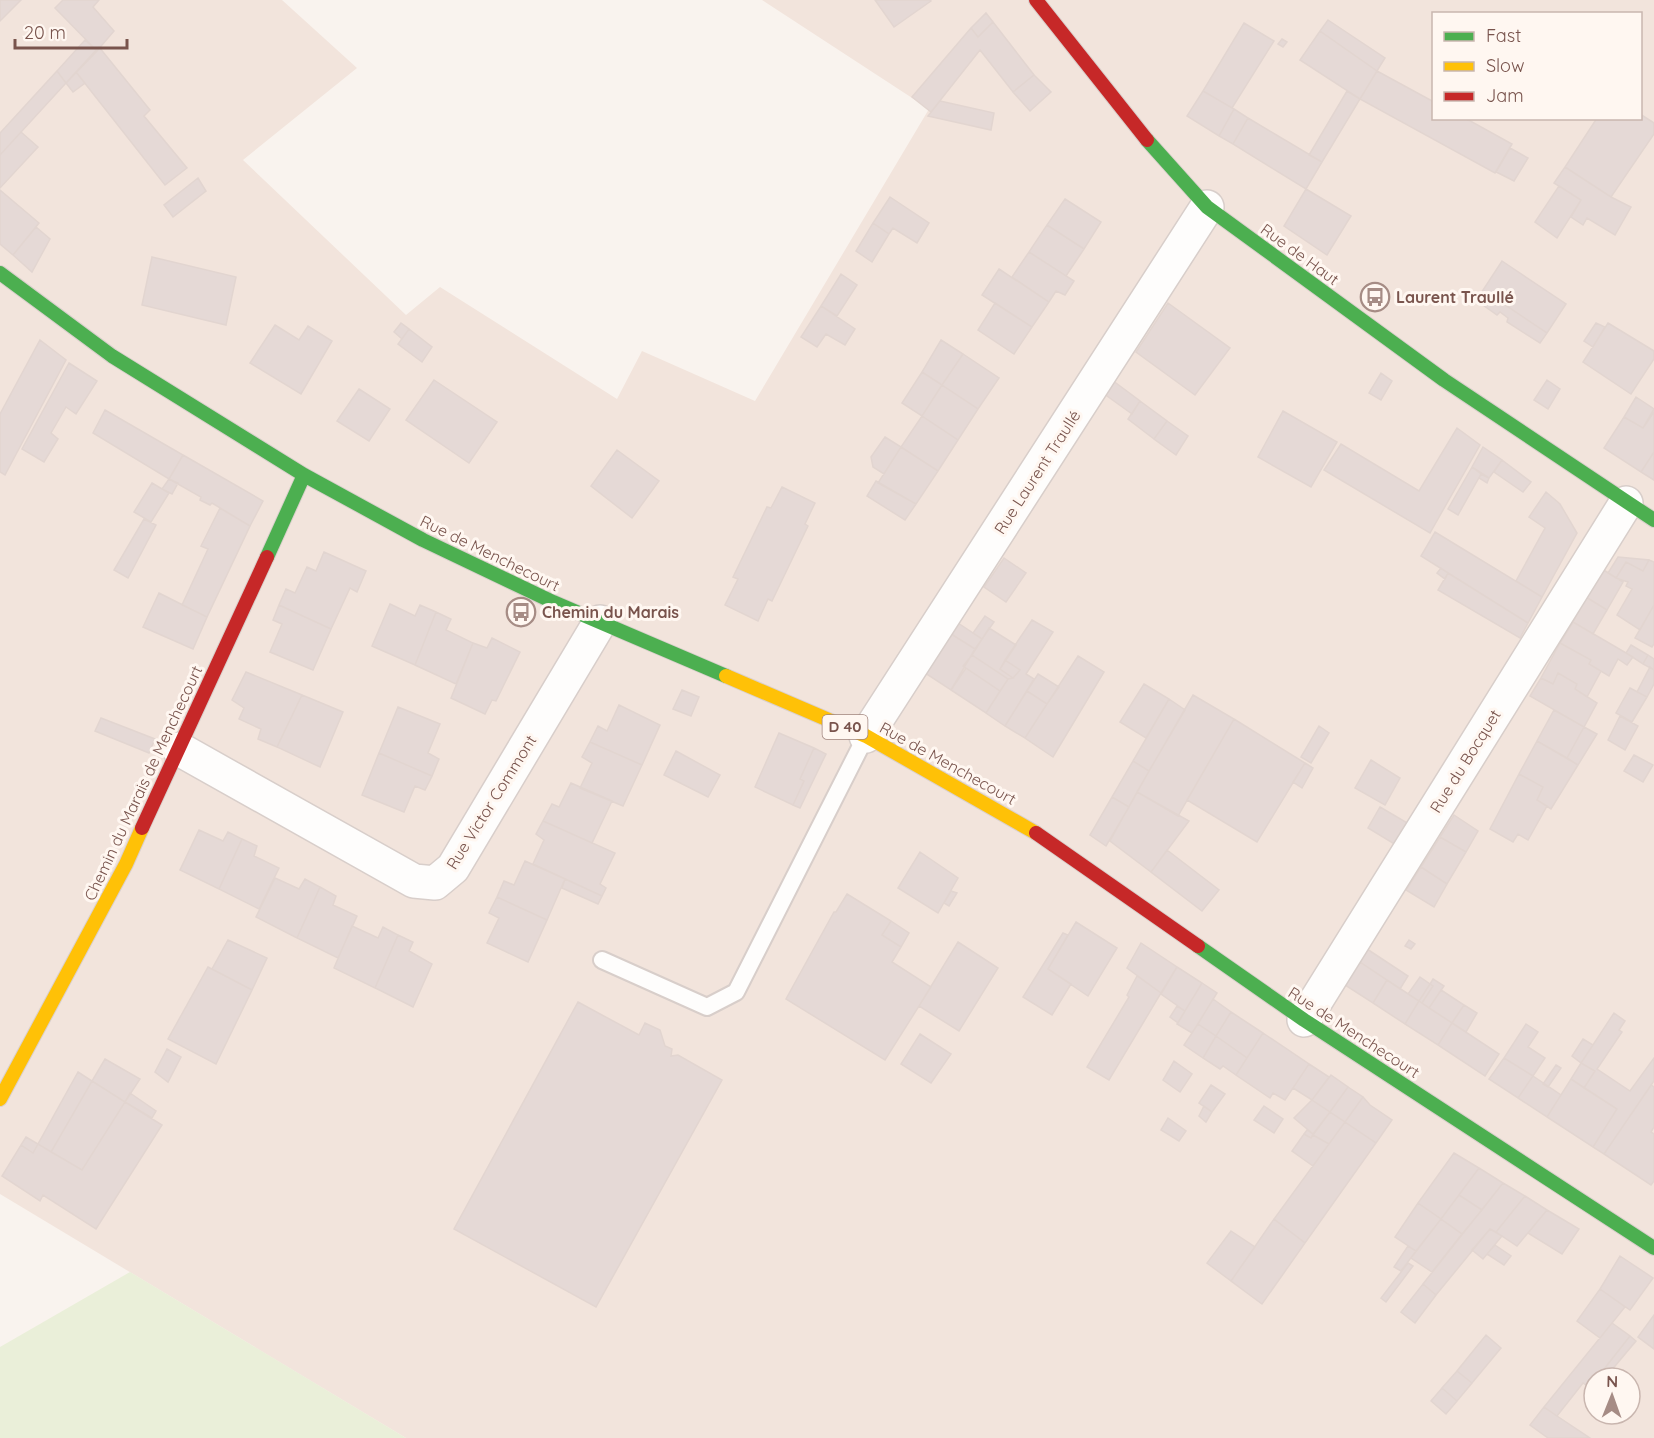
<svg xmlns="http://www.w3.org/2000/svg" width="1654" height="1438" viewBox="0 0 1654 1438" font-family="Quicksand,sans-serif">
	<style>
		.residential { fill: #f2e4dc; fill-rule: evenodd }
		.green { fill: #eaefd9 }
		.building { fill: #e5d9d6; stroke: #e2d5d0; stroke-width: 1.5 }
		.lines { fill: none; stroke-linecap: round; stroke-linejoin: round }
		.lane-casing { stroke: #d8ceca; stroke-width: 20 }
		.street-casing { stroke: #d8ceca; stroke-width: 36 }
		.fast-casing { stroke: #dad0cc; stroke-width: 16 }
		.slow-casing { stroke: #dad0cc; stroke-width: 16 }
		.jam-casing { stroke: #dad0cc; stroke-width: 16 }
		.lane { stroke: #fefdfc; stroke-width: 16 }
		.street { stroke: #fefdfc; stroke-width: 33 }
		.fast { stroke: #4caf50; stroke-width: 14 }
		.slow { stroke: #ffc107; stroke-width: 14 }
		.jam { stroke: #c62828; stroke-width: 14 }
		.labels { text-anchor: middle; stroke-width: 6; stroke-linejoin: round; paint-order: stroke }
		.shield { fill: #fff7f1; stroke: #a1857e; stroke-width: 1.5 }
		.shield-label { font-size: 15px; font-weight: bold; fill: #79544d }
		.street-label { font-size: 16px; fill: #79544d; stroke: #fff7f1 }
		.poi-label { font-size: 16px; font-weight: bold; fill: #79544d; stroke: #fff7f1; text-anchor: start }
	</style>
	<rect width="100%" height="100%" fill="#f9f3ee"/>
	<path class="residential" d="M0,0H282L357,68L243,160L406,315L440,287L617,399L642,351L755,401L929,109L762,0H1654V1438H406L0,1194ZM1434,14H1640V118H1434ZM1594,1378H1630V1414H1594Z"/>
	<path class="green" d="M130,1272L406,1438H0V1347Z"/>
	<path class="building" d="M0,0H21L0,21Z
		M63,0H99L93,7L114,31L97,51L55,8Z
		M875,0H930L931,1L894,27Z
		M986,13L993,22L978,37L971,28Z
		M1328,20L1385,58L1377,71L1320,31Z
		M993,22L1034,75L1013,92L980,50L931,112L912,97L971,28L978,37Z
		M1244,23L1274,41L1232,108L1203,91Z
		M1320,31L1377,71L1360,99L1300,60Z
		M1282,39L1287,42L1283,47L1278,44Z
		M85,40L97,51L66,83L57,71Z
		M99,47L150,110L144,116L187,168L165,185L76,72Z
		M57,71L66,83L0,155V133Z
		M1377,71L1434,102V118H1465L1512,144L1495,173L1360,99Z
		M76,72L85,83L73,92L66,83Z
		M1034,75L1051,92L1030,111L1013,92Z
		M1203,91L1234,109L1219,136L1187,116Z
		M1347,91L1360,99L1322,162L1309,155Z
		M940,101L994,113L991,130L928,116Z
		M1234,109L1248,118L1233,144L1219,136Z
		M1640,114L1654,123V134L1611,197L1565,167L1597,118H1640Z
		M1248,118L1322,162L1306,189L1233,144Z
		M21,132L38,147L0,188V155Z
		M1510,148L1528,158L1514,181L1496,172Z
		M1565,167L1611,197L1631,207L1615,235L1587,218L1583,225L1571,217L1581,200L1554,183Z
		M198,178L206,191L173,217L164,205Z
		M1559,186L1581,200L1557,238L1535,222Z
		M1306,189L1351,216L1327,255L1284,226Z
		M0,190L39,223L13,255L0,244Z
		M890,197L929,223L917,243L893,228L889,234L873,223Z
		M1065,199L1101,222L1084,249L1047,225Z
		M873,223L889,234L872,262L856,251Z
		M1047,225L1084,249L1066,276L1029,252Z
		M36,227L50,239L32,272L13,255Z
		M1029,252L1074,281L1065,295L1056,291L1049,302L1012,277Z
		M152,257L236,277L226,325L142,305Z
		M1502,261L1566,304L1547,333L1483,290Z
		M999,269L1049,302L1032,327L982,295Z
		M841,274L857,285L837,316L821,306Z
		M1483,290L1547,333L1540,343L1507,322L1508,318L1500,312L1497,315L1476,300Z
		M995,303L1032,327L1014,354L978,330Z
		M1168,303L1230,348L1195,395L1136,352Z
		M821,306L855,329L845,345L826,334L817,347L801,337Z
		M401,323L409,329L402,339L394,332Z
		M1596,323L1605,327L1593,347L1584,341Z
		M1608,323L1654,351V359L1631,394L1583,362Z
		M275,325L299,340L308,326L332,341L301,394L250,363Z
		M409,329L432,347L422,362L398,344Z
		M40,340L66,360L5,475L0,472V414Z
		M941,340L963,354L942,385L922,372Z
		M963,354L999,378L978,409L942,385Z
		M69,363L97,381L76,414L66,407L51,433L58,439L44,462L22,449Z
		M922,372L942,385L922,416L902,403Z
		M1381,373L1392,381L1381,400L1369,393Z
		M434,380L497,422L469,463L406,420Z
		M1112,380L1140,401L1132,414L1103,393Z
		M1547,380L1560,389L1548,409L1534,400Z
		M942,385L978,409L958,440L922,416Z
		M359,389L390,409L369,441L337,421Z
		M1636,397L1654,409L1643,428L1624,417Z
		M1140,401L1167,421L1154,439L1128,419Z
		M105,410L183,455L169,479L93,433Z
		M1283,411L1337,442L1311,487L1258,457Z
		M1654,412V452L1641,472L1604,448L1624,417L1643,428Z
		M922,416L958,440L938,471L901,447Z
		M1167,421L1188,436L1176,455L1154,439Z
		M1457,428L1480,445L1430,533L1324,470L1341,444L1419,491Z
		M885,437L901,447L884,474L873,467L871,457Z
		M901,447L938,471L916,504L878,483Z
		M1483,447L1502,460L1489,478L1472,467Z
		M617,450L659,481L632,518L591,486Z
		M1654,452V480L1641,472Z
		M183,455L263,501L250,526L212,503L210,505L200,500L201,497L169,479Z
		M1502,460L1531,482L1523,492L1494,472Z
		M1472,467L1481,474L1458,515L1448,509Z
		M1481,474L1489,478L1487,483L1479,478Z
		M169,479L178,483L172,494L162,489Z
		M876,481L916,504L905,520L867,496Z
		M152,483L169,493L151,522L134,512Z
		M782,487L815,503L805,524L808,526L772,601L768,599L758,621L725,605L738,579L733,577L767,507L771,508Z
		M1546,492L1560,504L1577,533L1542,597L1516,581L1545,528L1529,517Z
		M220,508L250,526L207,617L182,605L208,549L201,546Z
		M144,519L156,525L128,578L114,570Z
		M1435,532L1542,597L1528,623L1421,556Z
		M324,552L366,571L357,592L350,588L331,629L279,605L286,589L295,593L307,567L316,571Z
		M1618,557L1649,560L1643,571L1626,562L1616,578L1608,573Z
		M1004,558L1026,573L1006,602L984,587Z
		M1649,560L1654,562V605L1640,630L1617,615L1632,589L1626,586L1628,582L1616,578L1626,562L1643,571Z
		M1441,568L1448,573L1445,579L1437,573Z
		M1602,569L1623,582L1607,610L1586,597Z
		M1448,573L1528,623L1520,638L1438,590Z
		M159,593L207,617L193,649L143,627Z
		M1586,597L1607,610L1593,634L1573,622Z
		M390,604L415,616L420,605L436,612L415,665L372,646Z
		M279,605L331,629L313,670L270,652L282,624L273,620Z
		M1654,605V644L1652,647L1635,638Z
		M436,612L451,619L446,630L473,643L456,684L415,665Z
		M985,616L994,622L982,639L973,633Z
		M1032,620L1053,632L1026,674L1034,679L1005,726L986,713L1008,679L1013,678L1020,670L1005,660Z
		M955,621L982,639L975,649L948,632Z
		M1573,622L1633,657L1627,665L1618,659L1609,676L1589,664L1591,660L1560,643Z
		M989,628L1016,645L1000,669L1013,678L1008,679L972,655Z
		M948,632L975,649L951,690L922,671Z
		M492,638L520,652L496,701L492,700L485,714L451,698L473,643L487,648Z
		M1560,643L1591,660L1589,664L1601,671L1587,697L1575,689L1577,684L1558,673L1553,684L1541,678Z
		M1631,645L1648,655L1643,664L1626,653Z
		M972,655L1008,679L1000,691L963,666Z
		M1648,655L1654,659V670L1643,664Z
		M1078,656L1104,672L1053,757L1025,738Z
		M1005,660L1020,670L1013,678L1000,669Z
		M1650,667L1654,670V684L1647,697L1637,692Z
		M966,668L1000,691L986,713L951,690Z
		M246,672L302,695L277,747L258,739L261,729L239,719L244,708L232,700Z
		M1558,673L1577,684L1575,689L1597,703L1584,727L1530,696L1541,678L1553,684Z
		M1038,674L1059,687L1047,704L1027,691Z
		M1144,684L1169,699L1146,738L1120,722Z
		M1630,688L1647,697L1632,722L1616,713Z
		M682,690L699,697L691,716L673,709Z
		M1027,691L1047,704L1025,738L1005,726Z
		M302,695L343,712L320,767L277,747Z
		M1193,695L1234,719L1178,816L1137,792Z
		M1169,699L1185,710L1149,771L1133,761Z
		M619,705L660,725L642,765L590,742L598,726L607,731Z
		M398,707L440,724L428,753L439,759L432,776L379,753Z
		M1554,710L1584,727L1567,758L1537,741Z
		M1620,716L1638,726L1625,750L1608,740Z
		M101,718L155,739L149,753L95,731Z
		M1234,719L1305,763L1257,842L1187,800Z
		M1319,726L1329,733L1311,763L1301,757Z
		M1584,727L1597,734L1578,765L1567,758Z
		M779,733L814,748L800,779L804,781L793,805L755,787Z
		M1537,741L1578,765L1551,809L1537,800L1543,787L1519,774Z
		M590,742L642,765L623,806L580,788L592,763L582,757Z
		M814,748L826,754L800,808L793,805L804,781L800,779Z
		M676,751L720,775L708,797L664,775Z
		M379,753L432,776L425,790L415,786L404,812L362,795Z
		M1634,755L1653,765L1643,782L1624,771Z
		M1371,760L1400,778L1385,805L1355,788Z
		M1133,761L1149,771L1129,807L1112,797Z
		M1305,763L1313,768L1302,788L1293,782Z
		M1519,774L1543,787L1537,800L1547,806L1528,840L1518,834L1513,842L1490,829Z
		M571,783L612,801L592,843L543,821L552,804L559,807Z
		M1137,792L1189,821L1151,872L1110,841Z
		M1112,797L1129,807L1106,846L1090,835Z
		M1380,807L1409,824L1396,845L1368,828Z
		M1454,815L1478,831L1466,852L1440,837Z
		M543,821L615,853L600,884L606,888L602,896L533,864L544,840L536,834Z
		M199,830L223,841L228,832L242,839L219,889L180,870Z
		M1440,837L1466,852L1447,884L1421,867Z
		M242,839L257,846L254,856L279,868L259,909L219,889Z
		M1167,850L1219,890L1202,911L1151,872Z
		M920,852L958,878L938,913L898,888Z
		M525,861L565,879L547,920L497,897L504,881L514,885Z
		M1421,867L1447,884L1434,907L1406,890Z
		M275,878L299,889L305,879L320,887L297,938L256,917Z
		M565,879L602,896L598,904L562,888Z
		M320,887L336,896L333,905L357,916L338,958L297,938Z
		M951,891L957,893L949,906L944,903Z
		M847,894L891,921L882,935L901,947L892,962L931,987L885,1060L786,999L834,912H836Z
		M497,897L547,920L528,962L487,943L499,918L489,913Z
		M891,921L909,933L901,947L882,935Z
		M1076,922L1117,948L1088,996L1048,969Z
		M352,926L378,938L383,927L398,935L375,988L334,968Z
		M1063,933L1068,935L1048,969L1071,984L1052,1015L1023,997Z
		M398,935L413,942L409,951L432,964L413,1007L375,988Z
		M228,940L267,958L252,990L212,969Z
		M1409,940L1415,944L1411,949L1405,946Z
		M958,942L998,968L959,1031L919,1006Z
		M1141,943L1177,967L1161,993L1127,968Z
		M1367,949L1408,976L1400,989L1360,962Z
		M1360,962L1387,980L1373,1003L1345,985Z
		M208,967L252,990L216,1064L168,1039Z
		M1177,967L1202,983L1185,1011L1161,994Z
		M1137,976L1161,993L1109,1080L1087,1067L1129,997L1127,995Z
		M1420,977L1430,984L1419,1001L1408,994Z
		M1433,979L1444,986L1429,1008L1422,1003L1433,986L1430,984Z
		M1387,980L1419,1001L1405,1024L1373,1003Z
		M1202,983L1217,993L1192,1033L1177,1024Z
		M1430,984L1433,986L1422,1003L1419,1001Z
		M1441,990L1464,1005L1452,1023L1429,1008Z
		M1213,999L1231,1012L1216,1036L1198,1024Z
		M1419,1001L1452,1023L1438,1045L1405,1024Z
		M578,1002L639,1035L645,1023L660,1030L665,1046L672,1049L671,1056L678,1055L722,1080L596,1307L454,1229Z
		M1464,1005L1477,1013L1466,1032L1452,1023Z
		M1177,1006L1185,1011L1178,1023L1170,1017Z
		M1231,1012L1263,1033L1247,1058L1216,1036Z
		M1614,1013L1625,1021L1619,1030L1622,1032L1597,1069L1630,1091L1654,1058V1081L1604,1154L1593,1147L1617,1109L1584,1088L1595,1071L1581,1063Z
		M1452,1023L1499,1054L1485,1076L1438,1045Z
		M1198,1024L1216,1036L1203,1058L1184,1045Z
		M1526,1024L1538,1032L1528,1047L1545,1058L1533,1076L1504,1058Z
		M1263,1033L1309,1064L1285,1100L1273,1093L1270,1098L1236,1075Z
		M920,1034L951,1054L931,1083L901,1064Z
		M1216,1036L1247,1058L1236,1075L1223,1066L1220,1069L1203,1058Z
		M1583,1039L1593,1045L1581,1063L1572,1056Z
		M167,1049L181,1057L168,1082L155,1072Z
		M1504,1058L1533,1076L1518,1098L1489,1079Z
		M105,1059L140,1079L125,1102L92,1081Z
		M1174,1061L1192,1074L1180,1092L1163,1080Z
		M1581,1063L1595,1071L1584,1088L1571,1079Z
		M1309,1064L1329,1077L1312,1100L1293,1088Z
		M1556,1065L1561,1068L1548,1087L1543,1084Z
		M78,1072L92,1081L51,1152L38,1144Z
		M1331,1075L1348,1087L1330,1112L1312,1100Z
		M1533,1076L1561,1095L1547,1117L1518,1098Z
		M1571,1079L1617,1109L1593,1147L1547,1117Z
		M92,1081L125,1102L82,1170L51,1152Z
		M1211,1085L1225,1094L1212,1112L1199,1103Z
		M1651,1085L1654,1087V1127L1651,1132L1654,1134V1181L1651,1185L1604,1154Z
		M1348,1087L1363,1097L1345,1122L1330,1112Z
		M130,1093L156,1111L152,1118L125,1102Z
		M1363,1097L1370,1105L1392,1120L1376,1143L1345,1122Z
		M1312,1100L1330,1112L1313,1134L1294,1118Z
		M125,1102L162,1125L96,1229L43,1195L40,1201L2,1176L21,1145L33,1153L38,1144L82,1170Z
		M1204,1106L1212,1112L1206,1122L1199,1116Z
		M1264,1106L1283,1119L1274,1133L1254,1120Z
		M1330,1112L1345,1122L1329,1144L1313,1135Z
		M1168,1118L1186,1131L1179,1141L1161,1130Z
		M1345,1122L1376,1143L1305,1243L1274,1219Z
		M1307,1130L1313,1134L1311,1138L1304,1134Z
		M1304,1134L1311,1138L1313,1135L1329,1144L1313,1166L1292,1151Z
		M26,1137L38,1144L33,1153L21,1145Z
		M1454,1153L1479,1168L1441,1219L1418,1203Z
		M1479,1168L1503,1183L1482,1210L1459,1195Z
		M1503,1183L1525,1196L1496,1232L1490,1229L1436,1295L1423,1284Z
		M1459,1195L1482,1210L1462,1234L1441,1219Z
		M1525,1196L1547,1210L1517,1246L1496,1232Z
		M1418,1203L1441,1219L1416,1251L1395,1237Z
		M1547,1210L1579,1229L1562,1254L1528,1233Z
		M1274,1219L1305,1243L1262,1304L1231,1281Z
		M1441,1219L1462,1234L1432,1272L1411,1258Z
		M1490,1229L1502,1236L1483,1259L1472,1250Z
		M1231,1231L1255,1247L1231,1281L1207,1263Z
		M1495,1245L1511,1256L1504,1265L1487,1254Z
		M1408,1246L1416,1251L1401,1271L1394,1267Z
		M1620,1256L1653,1278L1630,1310L1600,1289Z
		M1408,1263L1413,1266L1386,1302L1381,1298Z
		M1423,1284L1436,1295L1415,1323L1401,1312Z
		M1600,1289L1625,1307L1600,1338L1577,1321Z
		M1654,1315V1349L1638,1337Z
		M1612,1323L1630,1336L1597,1378H1594L1589,1387L1583,1383L1557,1416L1544,1407Z
		M1486,1335L1501,1348L1472,1383L1457,1371Z
		M1630,1336L1636,1341L1605,1378H1597Z
		M1457,1371L1472,1383L1457,1401L1442,1388Z
		M1442,1388L1457,1401L1446,1414L1431,1401Z
		M1544,1407L1557,1416L1590,1438H1548L1530,1425Z"/>
	<g class="lines">
		<g class="lane-casing">
			<path id="lane" d="M602,960L707,1007L736,992L866,736"/>
		</g>
		<g class="street-casing">
			<path id="street" d="M866,736L1207,207
				M179,749L414,881L435,883L453,868L600,622
				M1304,1020L1626,503"/>
		</g>
		<g class="fast-casing">
			<path id="fast" d="M1147,140L1207,207L1444,380L1654,520
				M0,273L112,356L304,475L423,540L553,602L726,676
				M267,557L304,475
				M1198,946L1304,1020L1654,1248"/>
		</g>
		<g class="slow-casing">
			<path id="slow" d="M726,676L866,736L1036,833
				M0,1099L126,864L142,828"/>
		</g>
		<g class="jam-casing">
			<path id="jam" d="M1036,0L1147,140
				M142,828L267,557
				M1036,833L1198,946"/>
		</g>
		<use href="#lane" class="lane"/>
		<use href="#street" class="street"/>
		<use href="#fast" class="fast"/>
		<use href="#slow" class="slow"/>
		<use href="#jam" class="jam"/>
	</g>
	<defs>
		<g id="bus-ring" transform="scale(1.5)"><circle r="9.5" fill="#fff7f1" stroke="#a68c85" stroke-width="1.5"/><path d="M-5-6H5V4H4V6H2V4H-2V6H-4V4H-5ZM-3.5-4V0h7V-4ZM-3.5 1.2v1.5H-2V1.2ZM2 1.2v1.5H3.5V1.2Z" fill="#a68c85"/></g>
	</defs>
	<g fill-rule="evenodd">
		<use href="#bus-ring" x="1375" y="297"/>
		<use href="#bus-ring" x="521" y="612"/>
	</g>
	<g class="labels">
		<rect class="shield" x="822.5" y="715" width="45" height="24" rx="4.5"/>
		<g class="shield-label">
			<text x="845" y="732">D 40</text>
		</g>
		<g class="street-label">
			<text transform="translate(1300 254) rotate(36)" y="6">Rue de Haut</text>
			<text transform="translate(1037 472) rotate(-57)" y="6">Rue Laurent Traullé</text>
			<text transform="translate(490 553) rotate(26)" y="6">Rue de Menchecourt</text>
			<text transform="translate(1465 761) rotate(-58)" y="6">Rue du Bocquet</text>
			<text transform="translate(948 763) rotate(29)" y="6">Rue de Menchecourt</text>
			<text transform="translate(143 783) rotate(-65)" y="6">Chemin du Marais de Menchecourt</text>
			<text transform="translate(491 802) rotate(-58)" y="6">Rue Victor Commont</text>
			<text transform="translate(1354 1032) rotate(33)" y="6">Rue de Menchecourt</text>
		</g>
		<g class="poi-label">
			<text x="1396" y="303">Laurent Traullé</text>
			<text x="542" y="618">Chemin du Marais</text>
		</g>
	</g>
	<rect x="1432" y="12" width="210" height="108" fill="#fff7f1" stroke="#c9b6af" stroke-width="1.5"/>
	<rect x="1444" y="32" width="30" height="9" fill="#4caf50" stroke="#c9b6af" stroke-width="1.5"/>
	<text x="1486" y="42" font-size="18" fill="#79544d">Fast</text>
	<rect x="1444" y="62" width="30" height="9" fill="#ffc107" stroke="#c9b6af" stroke-width="1.5"/>
	<text x="1486" y="72" font-size="18" fill="#79544d">Slow</text>
	<rect x="1444" y="92" width="30" height="9" fill="#c62828" stroke="#c9b6af" stroke-width="1.5"/>
	<text x="1486" y="102" font-size="18" fill="#79544d">Jam</text>
	<g transform="translate(1612 1396) rotate(1)"><circle r="28" fill="#fff7f1" stroke="#c9b6af" stroke-width="1.5"/>
	<path d="M0-4.5L10 22L0 15L-10 22Z" fill="#a68c85"/>
	<text y="-9" font-size="16" font-weight="bold" text-anchor="middle" fill="#79544d">N</text>
	</g>
	<path d="M15 39v9h112v-9" fill="none" stroke="#79544d" stroke-width="3"/>
	<text x="24" y="39" font-size="18" fill="#79544d" stroke="#fff7f1" stroke-width="4.5" paint-order="stroke">20 m</text>
</svg>
